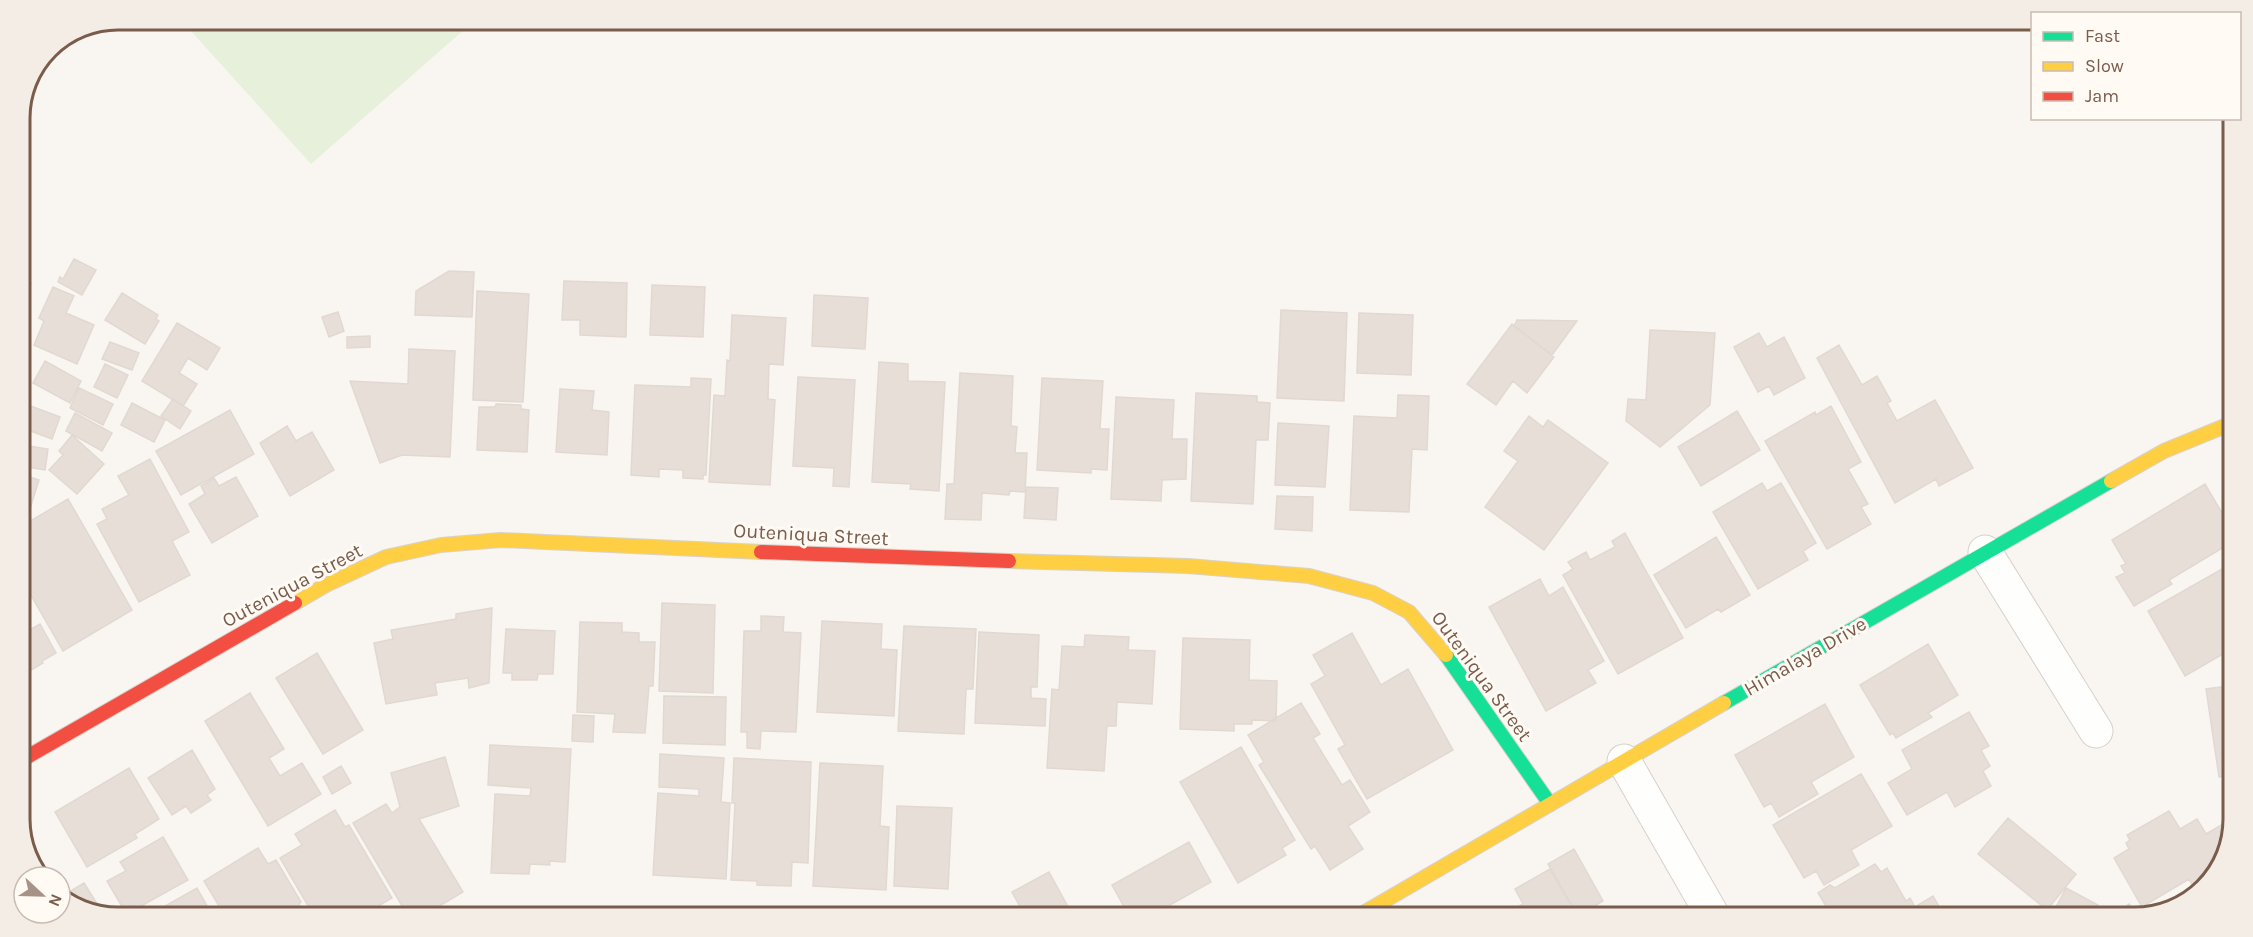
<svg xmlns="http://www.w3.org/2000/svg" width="2253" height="937" viewBox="0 0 2253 937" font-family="Karla,sans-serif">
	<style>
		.green { fill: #e7f0db }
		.building { fill: #e6ded7; stroke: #e2d8d2; stroke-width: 1.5 }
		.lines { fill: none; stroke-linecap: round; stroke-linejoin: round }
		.street-casing { stroke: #d7d1cb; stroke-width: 35 }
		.fast-casing { stroke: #d9d2cb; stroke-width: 16 }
		.slow-casing { stroke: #d9d2cb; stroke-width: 16 }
		.jam-casing { stroke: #d9d2cb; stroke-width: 16 }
		.street { stroke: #fefefd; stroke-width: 33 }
		.fast { stroke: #16e098; stroke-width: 14 }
		.slow { stroke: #ffcf43; stroke-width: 14 }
		.jam { stroke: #f24e42; stroke-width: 14 }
		.labels { text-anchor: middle; stroke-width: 6; stroke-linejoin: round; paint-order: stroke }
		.street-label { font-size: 20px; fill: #7a5c4d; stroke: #fffaf3 }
		.rim { fill: none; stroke: #7a5c4d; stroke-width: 3 }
	</style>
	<rect width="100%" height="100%" fill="#f9f5f0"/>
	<path class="green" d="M181,20L474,21L311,164Z"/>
	<path class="building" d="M74,259L96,270L82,295L58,282L60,277L63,279Z
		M449,271L474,272L472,317L415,315L416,291Z
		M20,277L31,283L20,303Z
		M564,281L627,283L626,337L580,335V320H562Z
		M652,285L705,287L703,337L650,335Z
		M53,287L74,296L66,313L94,325L77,364L34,345L44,321L39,318Z
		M477,291L529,294L523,402L473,400Z
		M122,293L158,315L156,319L159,321L145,344L105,320Z
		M814,295L868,298L865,349L812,346Z
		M1281,310L1347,313L1344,401L1277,398Z
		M338,312L344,331L329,337L322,317Z
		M1359,313L1413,315L1411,375L1357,373Z
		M732,315L786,318L783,365L769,364L768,399L775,400L770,485L709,482L714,395L725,396L727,360L730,361Z
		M1517,320L1577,321L1552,355L1514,326Z
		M177,323L220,348L207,370L188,358L179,373L197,384L183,406L142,381Z
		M1512,324L1554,357L1527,393L1513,381L1496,405L1467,384Z
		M1650,330L1715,333L1710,405L1660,447L1626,421L1628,399L1646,400Z
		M1759,333L1767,347L1784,337L1805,378L1774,395L1769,386L1758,392L1734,347Z
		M370,336V347L347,348V337Z
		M110,342L139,353L132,370L102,359Z
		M1839,345L1862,385L1877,376L1891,401L1887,403L1897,421L1935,400L1973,468L1939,486L1936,479L1895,503L1817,358Z
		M409,349L455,351L450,457L402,455L380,463L350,381L408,384Z
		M20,353L29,357L20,379Z
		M45,361L81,381L70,403L33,383Z
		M879,362L908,364V381L945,382L939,491L910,489L911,484L872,482Z
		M105,364L128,375L117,398L94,387Z
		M960,373L1013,376L1011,426L1017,427L1015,453H1027L1025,492L1010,491L1009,495L982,493L981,520L945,519L947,484H954Z
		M798,377L855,380L849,487L833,486L834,468L793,466Z
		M691,378L711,379L706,475H703V479L683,478V470L659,469V477L631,475L635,385L691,387Z
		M1042,378L1103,381L1100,429H1109L1107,470L1091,469V473L1037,470Z
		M79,388L113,404L103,425L70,408Z
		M560,389L594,391L592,410L609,412L607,455L556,452Z
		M1196,393L1257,396V402L1270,403L1268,440H1256L1253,504L1191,501Z
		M1398,395L1429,396L1427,450L1412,449L1409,512L1350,510L1354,416L1397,418Z
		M1116,397L1174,400L1172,439H1187L1186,479L1162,480L1161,501L1111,499Z
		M173,399L191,411L180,429L161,416Z
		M132,403L165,420L154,442L121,425Z
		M496,404L521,405V409L529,410L527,452L477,450L479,407H495Z
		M28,405L60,417L52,439L20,427Z
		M1831,406L1861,462L1848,469L1868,504L1861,507L1871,524L1827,549L1765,441L1815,412L1816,415Z
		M230,410L254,454L181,495L156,451Z
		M1737,411L1760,450L1701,486L1678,447Z
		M75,413L112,433L102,451L66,431Z
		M1529,416L1543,427L1548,420L1608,463L1544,550L1485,507L1518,461L1504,451Z
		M1278,423L1329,426L1325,487L1275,485Z
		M287,426L296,441L312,432L334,470L290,496L260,443Z
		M72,435L104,464L77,494L49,470L63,455L59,451Z
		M23,445L48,449L45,470L20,466Z
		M150,459L189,532L172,541L190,575L139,602L97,524L107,519L102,509L129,495L118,476Z
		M20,474L39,480L29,512L20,509Z
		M236,477L258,516L212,543L189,504L205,494L201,486L214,478L219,486Z
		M1762,483L1767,491L1781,483L1816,543L1803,551L1808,560L1758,589L1713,512Z
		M2205,484L2229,525V544L2169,580L2172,584L2134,606L2116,577L2125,573L2121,566L2126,564L2112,540Z
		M1026,487L1058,488L1056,520L1024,518Z
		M1277,496L1313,497L1312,531L1275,529Z
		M68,499L132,610L63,651L20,576V527Z
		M1625,533L1683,638L1618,674L1563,575L1573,569L1568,562L1586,552L1590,560L1615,547L1612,541Z
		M1716,537L1750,595L1721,612L1718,609L1686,628L1654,575Z
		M2229,565V580L2222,569Z
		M2222,569L2229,580L2228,632L2226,633L2228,637V651L2185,676L2148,611Z
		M1540,579L1549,596L1563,587L1604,661L1588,670L1596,683L1546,711L1489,607Z
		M662,603L715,605L713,693L659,691Z
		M492,608L489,683L469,688L468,678L435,683L437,695L386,704L374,643L393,639L391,630L456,619V614Z
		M761,616L784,617L783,632L801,633L796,732L761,731L760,749L747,748V732H741L744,631H761Z
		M20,621L26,632L40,624L56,653L42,661L43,663L20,677Z
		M822,621L882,624L881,649L897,650L894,716L817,712Z
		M580,622L622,623V632L639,633V642H655L653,686H649L645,733L613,732L615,714L577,712Z
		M904,626L976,629L973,689H966L964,734L898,731Z
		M506,629L555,631L553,674H538L537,680H512V673H503Z
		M979,632L1039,635L1037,687H1031V698L1046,699L1045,726L975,723Z
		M1352,633L1381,685L1408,669L1453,750L1367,799L1338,749L1345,745L1311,684L1325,676L1313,655Z
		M1085,635L1129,637L1128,650L1155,651L1152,704L1117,702L1116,726H1107L1104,771L1047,768L1052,689L1059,690L1062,646L1084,647Z
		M1183,638L1250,640L1249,680L1277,681L1276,721L1252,720V724H1234V731L1180,729Z
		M1928,644L1958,695L1928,713L1932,717L1896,738L1893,733L1890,735L1860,685Z
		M317,653L363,730L323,754L276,678Z
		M2228,686L2227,776L2219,777L2206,689Z
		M250,693L284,749L269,758L280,776L302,763L321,794L268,826L205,721Z
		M664,696L726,697L725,745L663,743Z
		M1301,703L1320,734L1313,738L1342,785L1350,780L1370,812L1348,826L1363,849L1330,870L1315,846L1311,849L1259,765L1264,762L1248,735Z
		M1825,704L1854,757L1811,782L1818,794L1779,817L1771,803L1764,807L1735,755Z
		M1969,712L1989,746L1981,750L1990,766L1983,771L1991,786L1955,807L1947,792L1907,815L1888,783L1912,769L1902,750Z
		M573,715L594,716L593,742L572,741Z
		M490,745L571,749L565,862L549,861L550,865L530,864L529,874L491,873L495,794L530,796L531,788L488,785Z
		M1241,747L1295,840L1282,848L1286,855L1238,883L1180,782Z
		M192,750L215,789L207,795L211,800L191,813L186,806L172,815L148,778Z
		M660,754L724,758L721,802L730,803L726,879L653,875L658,793L699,796V789L659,787Z
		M445,757L459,806L419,819L463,892L431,911H405L353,823L386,804L392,813L400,807L391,773Z
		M734,758L811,762L808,863L792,862L791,886L757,885V881L731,880L735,803H732Z
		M820,763L883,766L880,826L889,827L886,890L813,886Z
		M341,766L351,783L332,794L323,777Z
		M129,768L159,819L135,834L137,838L87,867L55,812Z
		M1861,774L1892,826L1851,850L1859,865L1824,885L1816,871L1804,878L1773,825Z
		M2225,781H2227V803H2223Z
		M897,806L952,808L948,889L894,886Z
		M335,810L345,827L349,825L392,898L378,906L381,911H311L280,858L302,845L295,834Z
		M2169,811L2180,829L2197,819L2206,834L2223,824L2226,829V857L2200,888L2196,891L2189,879L2142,907L2114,858L2129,849L2126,843L2130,840L2127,835Z
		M2008,818L2076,874L2047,910L1978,854Z
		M163,837L188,880L134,910H124L107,881L126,871L120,862Z
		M1189,842L1211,882L1154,914H1128L1112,885Z
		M27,844L46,877H39Z
		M258,848L268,864L276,860L301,902L299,904L303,911H222L204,881Z
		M1574,849L1603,901L1578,916L1548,864Z
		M1875,864L1881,872L1887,868L1906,901L1910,898L1915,907L1933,896L1945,917L1832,916L1818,893L1830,885L1835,888Z
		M1550,869L1575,912L1569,915H1510L1508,912L1523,904L1515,889Z
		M1049,872L1072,914H1024L1012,892Z
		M84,883L101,910H80L62,896Z
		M197,888L210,911L158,910Z
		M2066,888L2098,905L2091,917H2051Z
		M2129,904L2138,917H2112Z"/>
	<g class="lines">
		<g class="street-casing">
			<path id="street" d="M1985,552L2096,731
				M1624,761L1713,916"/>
		</g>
		<g class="fast-casing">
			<path id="fast" d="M1446,655L1550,804
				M1724,703L2111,481"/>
		</g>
		<g class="slow-casing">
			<path id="slow" d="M2111,481L2164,451L2230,424
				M1009,561L1188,566L1309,576L1373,593L1409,612L1446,655
				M295,603L326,585L386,557L441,545L501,540L761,552
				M1360,915L1724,703"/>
		</g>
		<g class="jam-casing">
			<path id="jam" d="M761,552L1009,561
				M20,761L295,603"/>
		</g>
		<use href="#street" class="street"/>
		<use href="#fast" class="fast"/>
		<use href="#slow" class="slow"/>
		<use href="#jam" class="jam"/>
	</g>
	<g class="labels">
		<g class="street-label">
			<text transform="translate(811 534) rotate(3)" y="7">Outeniqua Street</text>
			<text transform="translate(292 585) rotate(-28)" y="7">Outeniqua Street</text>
			<text transform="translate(1805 656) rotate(-30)" y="7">Himalaya Drive</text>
			<text transform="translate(1482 676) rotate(54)" y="7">Outeniqua Street</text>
		</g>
	</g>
	<path d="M0 0H2253V937H0ZM118 30H2135A88 88 0 0 1 2223 118V819A88 88 0 0 1 2135 907H118A88 88 0 0 1 30 819V118A88 88 0 0 1 118 30Z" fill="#f4ede6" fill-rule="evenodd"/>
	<path class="rim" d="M118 30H2135A88 88 0 0 1 2223 118V819A88 88 0 0 1 2135 907H118A88 88 0 0 1 30 819V118A88 88 0 0 1 118 30Z"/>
	<rect x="2031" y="12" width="210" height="108" fill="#fffaf3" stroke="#cabbb1" stroke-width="1.5"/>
	<rect x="2043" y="32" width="30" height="9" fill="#16e098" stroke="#cabbb1" stroke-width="1.5"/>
	<text x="2085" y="42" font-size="18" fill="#7a5c4d">Fast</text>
	<rect x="2043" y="62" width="30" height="9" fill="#ffcf43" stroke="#cabbb1" stroke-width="1.5"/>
	<text x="2085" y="72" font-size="18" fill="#7a5c4d">Slow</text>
	<rect x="2043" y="92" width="30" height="9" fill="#f24e42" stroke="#cabbb1" stroke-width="1.5"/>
	<text x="2085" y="102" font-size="18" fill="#7a5c4d">Jam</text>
	<g transform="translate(42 895) rotate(112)"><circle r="28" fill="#fffaf3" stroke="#cabbb1" stroke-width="1.5"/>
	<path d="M0-4.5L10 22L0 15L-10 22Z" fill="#a69286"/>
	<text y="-9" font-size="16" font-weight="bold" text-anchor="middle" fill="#7a5c4d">N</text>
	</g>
</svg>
